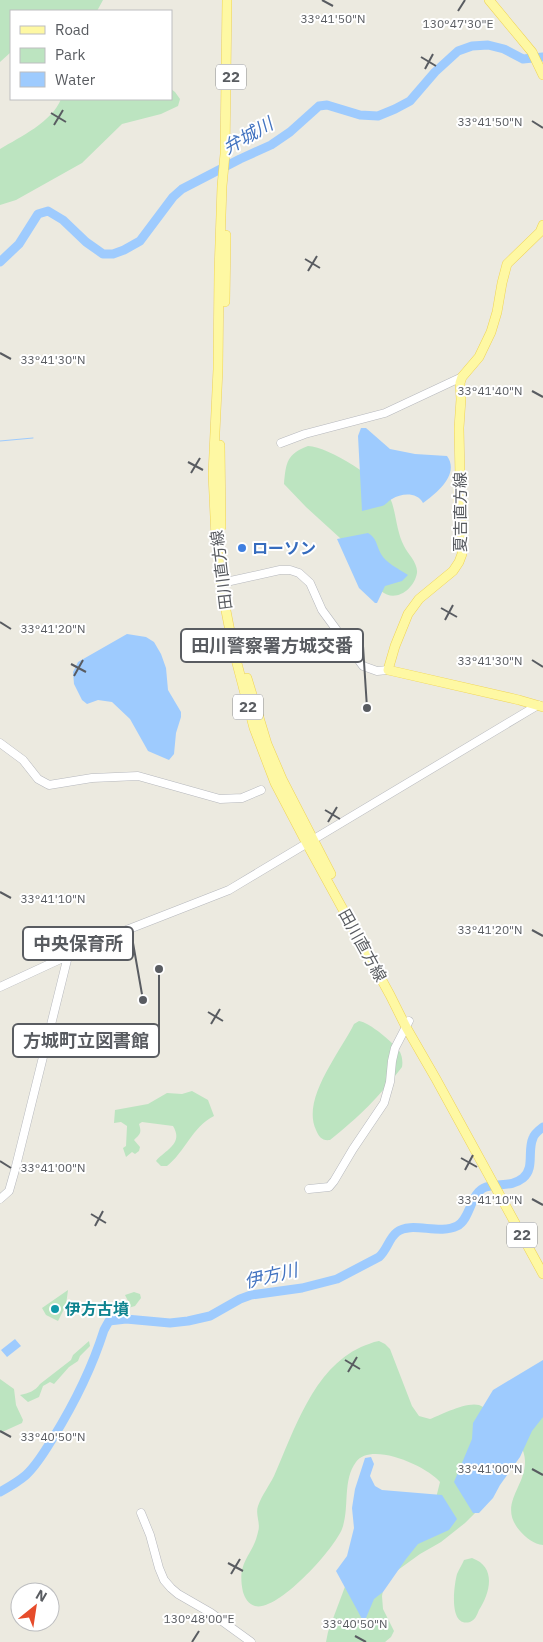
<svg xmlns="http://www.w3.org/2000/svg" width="543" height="1642" viewBox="0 0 543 1642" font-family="'IBM Plex Sans','Noto Sans JP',sans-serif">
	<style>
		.green { fill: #bce4c0 }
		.water { fill: #9ecbfe }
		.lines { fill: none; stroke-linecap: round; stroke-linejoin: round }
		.stream { stroke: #9ecbfe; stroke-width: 1 }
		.river { stroke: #9ecbfe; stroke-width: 9 }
		.minor-casing { stroke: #b6b8bd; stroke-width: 9 }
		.major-casing { stroke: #efd356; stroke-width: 10 }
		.minor { stroke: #fff; stroke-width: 8 }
		.major { stroke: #fef8a3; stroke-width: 9 }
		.ticks { fill: none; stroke: #595c61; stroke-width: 2 }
		.shop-dot { fill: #3f7fe0; stroke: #fff; stroke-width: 2 }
		.culture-dot { fill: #0f9aa8; stroke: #fff; stroke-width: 2 }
		.labels { text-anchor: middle; stroke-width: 4; stroke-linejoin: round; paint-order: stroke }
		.shield { fill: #fff; stroke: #8b8d90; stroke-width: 1 }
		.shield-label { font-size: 15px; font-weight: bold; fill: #595c61 }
		.street-label { font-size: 16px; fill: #595c61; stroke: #fff }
		.shop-label { font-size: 16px; font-weight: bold; fill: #366cbe; stroke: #fff; text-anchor: start }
		.culture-label { font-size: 16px; font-weight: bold; fill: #0d838f; stroke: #fff; text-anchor: start }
		.water-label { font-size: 18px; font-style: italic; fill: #4273c0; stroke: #fff }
		.ticks-label { font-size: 12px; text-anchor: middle; fill: #595c61; stroke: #fff; stroke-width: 4; stroke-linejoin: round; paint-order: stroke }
		.leader { fill: none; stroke: #595c61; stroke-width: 2 }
		.callout-dot { fill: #595c61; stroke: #fff; stroke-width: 2 }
		.callout { fill: #fff; stroke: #595c61; stroke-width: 2 }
		.callout-label { font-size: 18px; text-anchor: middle; font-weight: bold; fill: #595c61 }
	</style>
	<rect width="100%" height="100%" fill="#eceae0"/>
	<path class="green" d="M0,0H103L97,11H11V52L0,62Z
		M171,89L175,92L180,99L178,106L161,114L122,124L82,163L16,200L0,205V149C20,137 52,122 61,99H171Z
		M308,446C330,447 379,479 390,498C396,510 396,531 404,546C408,554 418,563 417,573C414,590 395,603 381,591L340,538L306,507L284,484C286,462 287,454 308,446Z
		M359,1021C369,1022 394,1043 400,1052C402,1056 403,1062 402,1067C379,1097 359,1117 330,1140C322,1141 319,1137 316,1130C301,1099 341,1051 354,1024Z
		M192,1091L208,1100L214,1116C192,1127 185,1152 167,1166H161L156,1161C165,1150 184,1144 173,1126L142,1122L139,1124C142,1133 140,1134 134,1140L140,1147L139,1151L135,1154L132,1152L126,1157L123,1148L126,1146L127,1126L121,1122L114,1123L115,1110L148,1104L167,1093L182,1094Z
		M68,1290L66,1305L58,1321L46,1315L42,1308Z
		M134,1292L140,1294L141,1298L135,1306L128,1308L129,1303L125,1295Z
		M89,1341L90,1346L80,1356L78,1361L69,1367L54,1384L50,1382L43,1386L39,1397L28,1402L20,1395C29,1393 35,1391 40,1384L71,1360L73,1355Z
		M379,1341L385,1344L390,1349L412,1406L419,1416L430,1419C441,1415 472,1398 483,1407C485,1408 486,1411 488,1413L476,1512L465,1523L441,1542L420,1554L391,1575L384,1585L382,1596L383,1609L394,1631L391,1637L385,1642H326L328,1632L349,1576L436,1498L440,1482C427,1466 371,1441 356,1462C342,1481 350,1508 342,1529C334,1549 278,1612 255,1606C248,1604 245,1598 243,1592C236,1561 253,1556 258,1532C261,1523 255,1515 258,1506C262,1495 269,1486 274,1476C294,1431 313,1369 361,1347C367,1345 372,1342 379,1341Z
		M543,1364V1545C534,1544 526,1538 520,1531C497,1505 526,1487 525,1461C525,1450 517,1439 512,1429Z
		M0,1379L14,1389L16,1405L23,1420L22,1423L0,1433Z
		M472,1558C497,1567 490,1593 479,1610C477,1615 475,1620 470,1622C448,1628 454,1585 457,1574C459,1569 462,1565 464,1560Z"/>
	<path class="water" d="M361,428H366L390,449L415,454L447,456C460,474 437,493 423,503C417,492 402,493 392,499C388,501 386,505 382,506C375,508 369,509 362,511L358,436Z
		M368,533C377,538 376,545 381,554C386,563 399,569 408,575L402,581L385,586L377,603H375L359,588L337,539Z
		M127,634L146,637L154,642L161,654L166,668L168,690L181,712V717L176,733L174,754L169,760L148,751L130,719L112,702L98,700L87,704L82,700L74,684L73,672L78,662Z
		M15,1339L21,1346L7,1357L1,1350Z
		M543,1360V1417L532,1431L520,1457L500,1485L493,1498L479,1513H473L454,1482L472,1439L473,1423L493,1390Z
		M371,1457L374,1464L370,1476L375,1486L382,1490L442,1495L457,1519L449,1530L418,1544L406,1559L383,1592L374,1599L366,1618L362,1619L336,1571L347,1556L354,1528L352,1508L355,1489L365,1458Z"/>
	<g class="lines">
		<path class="stream" d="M0,441L33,438"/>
		<path class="river" d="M0,262L19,244L38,214L48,211L63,220L86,242L103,254H113L124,250L140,241L173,197L182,189L240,159L271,145L290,132L319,106L327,105L360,115L378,116L395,109L410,101L435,72L458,51L472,46L488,45L504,49L523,59L543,57
			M0,1492C9,1487 18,1482 26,1475C37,1465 45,1451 53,1438C74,1404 92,1368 104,1330L109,1321L126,1319L170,1323L188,1321L210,1316L240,1299L251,1295L302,1288L337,1279L379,1257C387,1250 389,1238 397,1232C411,1221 439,1235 457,1226C471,1219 470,1192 486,1187C499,1183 512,1187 523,1178C535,1168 527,1151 533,1138C534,1134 539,1130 543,1127"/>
		<g class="minor-casing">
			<path id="minor" d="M281,443L305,434L385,413L462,377
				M226,582L280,570H290L299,573L310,583L322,610L363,666L377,671L388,670
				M0,743L23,760L38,779L49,785L92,778L138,776L220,799L242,798L261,790
				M0,987L106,938L229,890L538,705
				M309,1189L329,1187L334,1181L353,1149L384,1103L390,1082L392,1061L395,1048L409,1021
				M0,1199L9,1191L15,1170L68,956
				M141,1513L150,1535L159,1568L164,1580L171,1588L178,1594L211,1613L251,1642"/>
		</g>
		<g class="major-casing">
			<path id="major" d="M227,0L225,154L222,186L219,272L218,369L213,474L216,538L221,585L234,652L254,728L275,783L307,844L390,995L406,1027L436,1079L543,1274
				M489,0L532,52L543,75
				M543,225L540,232L507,264L502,283L497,312L491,332L479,357L462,377L460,383L461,399L459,428L460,477L458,497L462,533V554L459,562L453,571L419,599L408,614L395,646L388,670L519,700L543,707
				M225,302L226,235
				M220,445L221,527
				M247,678L267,744L282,779L331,874"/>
		</g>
		<use href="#minor" class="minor"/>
		<use href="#major" class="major"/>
	</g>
	<path class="ticks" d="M322,0L333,6M458,11L465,0M421,57L436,66M425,69L433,54M51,113L66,122M532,121L543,128M54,125L63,110M305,259L320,268M308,271L317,256M0,353L11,359M532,391L543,397M188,462L203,470M191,473L200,458M441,608L457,617M445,620L453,605M0,622L11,629M532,660L543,667M71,664L86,672M74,676L83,660M325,810L340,819M328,822L337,807M0,892L11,898M532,930L543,936M208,1012L223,1021M211,1024L220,1009M461,1158L477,1167M0,1161L11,1168M465,1170L473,1155M532,1199L543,1205M91,1214L106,1223M95,1226L103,1211M345,1360L360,1369M348,1372L357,1357M0,1431L11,1437M532,1469L543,1475M228,1563L243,1571M231,1574L240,1559M355,1636L366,1642M192,1642L199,1631"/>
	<circle class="shop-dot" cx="242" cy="548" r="5"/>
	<circle class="culture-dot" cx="55" cy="1309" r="5"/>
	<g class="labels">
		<g class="shield">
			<rect x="216" y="64.5" width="30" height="25" rx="4"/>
			<rect x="233" y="694.5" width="30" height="25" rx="4"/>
			<rect x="507" y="1222.5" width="30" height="25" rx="4"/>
		</g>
		<g class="shield-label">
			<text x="231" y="82">22</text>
			<text x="248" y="712">22</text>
			<text x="522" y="1240">22</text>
		</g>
		<g class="street-label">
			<text transform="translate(460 512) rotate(-90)" y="6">夏吉直方線</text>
			<text transform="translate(221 570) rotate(-97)" y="6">田川直方線</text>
			<text transform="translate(363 945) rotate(61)" y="6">田川直方線</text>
		</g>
		<g class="shop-label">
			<text x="252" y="554">ローソン</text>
		</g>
		<g class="culture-label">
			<text x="65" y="1315">伊方古墳</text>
		</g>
		<g class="water-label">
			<text transform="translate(248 136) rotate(-30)" y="6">弁城川</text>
			<text transform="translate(271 1276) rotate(-13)" y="6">伊方川</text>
		</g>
	</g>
	<g class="ticks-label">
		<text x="333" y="23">33°41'50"N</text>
		<text x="458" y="28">130°47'30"E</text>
		<text x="490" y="126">33°41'50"N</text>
		<text x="53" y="364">33°41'30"N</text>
		<text x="490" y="395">33°41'40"N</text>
		<text x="53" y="633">33°41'20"N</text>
		<text x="490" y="665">33°41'30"N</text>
		<text x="53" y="903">33°41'10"N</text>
		<text x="490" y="934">33°41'20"N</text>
		<text x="53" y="1172">33°41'00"N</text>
		<text x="490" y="1204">33°41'10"N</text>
		<text x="53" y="1441">33°40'50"N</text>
		<text x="490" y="1473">33°41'00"N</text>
		<text x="199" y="1623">130°48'00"E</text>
		<text x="355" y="1628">33°40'50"N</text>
	</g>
	<path class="leader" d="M367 708L363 646M143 1000L133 943M159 969L159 1041"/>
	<g class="callout-dot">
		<circle cx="367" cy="708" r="5"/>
		<circle cx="143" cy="1000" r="5"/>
		<circle cx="159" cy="969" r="5"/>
	</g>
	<g class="callout">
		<rect x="181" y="629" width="182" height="33" rx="5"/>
		<rect x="23" y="927" width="110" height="33" rx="5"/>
		<rect x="13" y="1024" width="146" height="33" rx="5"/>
	</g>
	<g class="callout-label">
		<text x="272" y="652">田川警察署方城交番</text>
		<text x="78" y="950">中央保育所</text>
		<text x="86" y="1047">方城町立図書館</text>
	</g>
	<rect x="10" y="10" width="162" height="90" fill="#ffffff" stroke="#bdbec0"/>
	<rect x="20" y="26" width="25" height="8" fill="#fef8a3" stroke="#bdbec0"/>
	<text x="55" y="35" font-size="15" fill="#595c61">Road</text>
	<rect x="20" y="48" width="25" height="15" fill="#bce4c0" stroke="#bdbec0"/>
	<text x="55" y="60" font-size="15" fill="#595c61">Park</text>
	<rect x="20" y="72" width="25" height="15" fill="#9ecbfe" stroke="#bdbec0"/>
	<text x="55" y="85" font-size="15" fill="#595c61">Water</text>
	<g transform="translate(35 1607) rotate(30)"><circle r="24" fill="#ffffff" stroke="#bdbec0"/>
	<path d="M0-4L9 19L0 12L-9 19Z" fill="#e64c2b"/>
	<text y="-8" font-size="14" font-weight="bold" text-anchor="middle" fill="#595c61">N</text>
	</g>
</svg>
